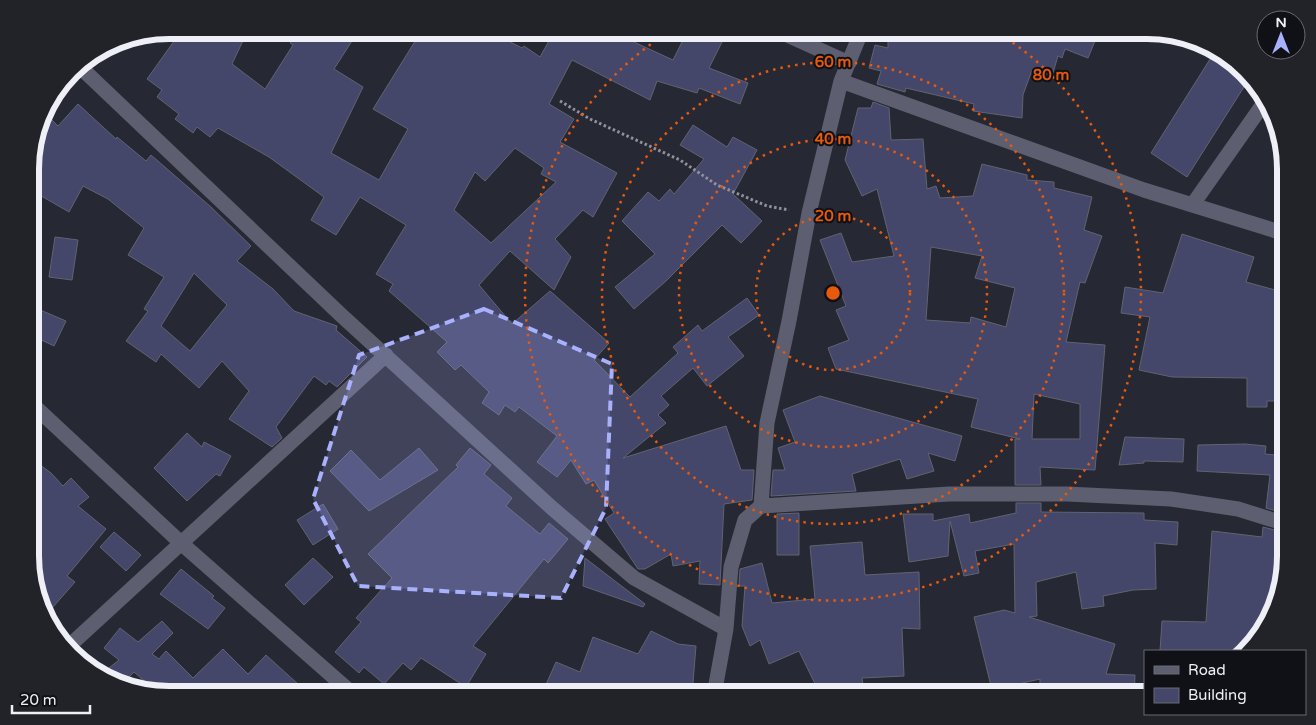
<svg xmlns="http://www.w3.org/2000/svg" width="1316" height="725" viewBox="0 0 1316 725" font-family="'Varela Round',sans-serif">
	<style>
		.building { fill: #444769; stroke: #616370; fill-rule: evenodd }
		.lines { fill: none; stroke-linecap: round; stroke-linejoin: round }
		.path { stroke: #90919a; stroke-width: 3; stroke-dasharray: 2.5 2.5; stroke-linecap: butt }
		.minor { stroke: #5d5f70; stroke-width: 15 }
		.marked { fill: #a9b0fc; fill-opacity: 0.2; stroke: #a9b0fc; stroke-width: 4; stroke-dasharray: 10 6; stroke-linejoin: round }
		.ring { fill: none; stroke: #e8590c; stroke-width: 2.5; stroke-dasharray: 2.5 5 }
		.rim { fill: none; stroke: #eeeff7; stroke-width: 6 }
		.centre { fill: #e8590c; stroke: #101116; stroke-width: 2.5 }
		.ring-label { font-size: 15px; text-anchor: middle; font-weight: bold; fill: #e8590c; stroke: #101116; stroke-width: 4; stroke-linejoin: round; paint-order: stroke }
	</style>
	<rect width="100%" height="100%" fill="#262833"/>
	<path class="building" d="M182,30H248L232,64L265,89L293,45L290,43L301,30H359L334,69L363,87L331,153L379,180L408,129L373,109L422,30H487L522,48L524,46L540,57L555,30H628L623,37L673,60L688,30H696L722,42L709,68L748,83L740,104L699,88L697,93L657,81L650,100L572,60L549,104L574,119L560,142L617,173L593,217L583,210L555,239L571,257L554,290L510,251L479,285L512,324L550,291L609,343L594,360L630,397L678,353L673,347L698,325L702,331L747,298L759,315L728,337L744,356L707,386L693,368L661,396L669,405L658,415L666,423L623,458L726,426L741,470H754L752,500L724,504L720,585L699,584L700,561L673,566L671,554L645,569H638L605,519L614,513L594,480L586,484L571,460L557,477L537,462L557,436L519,407L515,412L505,405L499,415L482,403L489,392L461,365L455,370L437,352L447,342L389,291L393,284L376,274L406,225L360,197L336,235L311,220L324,197L269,157L218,128L210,137L197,127L193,133L175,119L179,114L157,97L162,90L147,79ZM515,148L544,168L541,174L556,182L491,243L454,210L475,172L485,181Z
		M888,30H1082L1097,36L1088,58L1065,49L1062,58L1058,56L1052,76L1032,70L1023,95L1022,118L973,111L974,104L906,88L905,92L877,84L881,71L869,68L875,45L888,48Z
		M1217,48L1249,79L1187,177L1151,153Z
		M873,102L889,108L891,140L923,139L927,189L936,186L940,198L973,196L982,164L1027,175V180L1054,182V188L1092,197L1084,230L1102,236L1085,283L1080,282L1066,342L1105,345L1095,470L1040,467L1041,485H1015V439H1020L971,427L978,399L836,369L828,348L849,340L836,310L846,306L820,240L841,233L852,262L894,256L877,189L862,196L845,160L858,108H871ZM931,247L982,256L975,278L1015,288L1006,327L971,317L970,323L926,320ZM1034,394L1080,404V439H1032Z
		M78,104L116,139L117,137L146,161L151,155L211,207L251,246L237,261L273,289L294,311L337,326L336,330L367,357L337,387L329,381L326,385L314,376L276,427L282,438L272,447L229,419L249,391L222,361L199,388L161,354L156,362L126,341L148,311L144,309L164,277L128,255L144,228L108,199L83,186L69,212L31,190V150L43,111L58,126ZM194,273L227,305L190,351L161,326Z
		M693,125L727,147L733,137L757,150L733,194L762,221L741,243L722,225L666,281L634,309L615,287L655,254L622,221L648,192L659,201L670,189L674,194L704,159L680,145Z
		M1182,234L1254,257L1246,282L1286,293V371L1280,369V401H1267V407H1247V378L1172,377L1139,370L1150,317L1121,313L1125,287L1163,293Z
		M55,237L78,240L72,280L49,277Z
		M31,306L66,321L54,346L31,335Z
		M820,396L962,436L955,461L928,453L934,471L907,479L900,459L852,474L856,491L771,496L773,470H785L778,448L795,442L783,410Z
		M187,433L202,447L204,442L231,456L220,476L216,474L187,501L154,468Z
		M1125,437L1184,439L1183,462L1144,461V463L1119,465Z
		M1245,444L1266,446L1265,454L1286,456V514L1266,508L1270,475L1197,471L1198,445Z
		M419,448L438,470L369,511L330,471L351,450L380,480Z
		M470,448L491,465L484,474L512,498L506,506L540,534L549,523L568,539L548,563L544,559L473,646L486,654L466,687L421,658L411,670L403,663L384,684L364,667L359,673L335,652L361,622L356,618L392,578L368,554L458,467L456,465Z
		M31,458L51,473L63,486L71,478L89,497L78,506L106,529L67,576L75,582L46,615L31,575Z
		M1016,503H1041V512L1144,513V520L1178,522L1177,545L1155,543L1156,589L1133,590L1103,596L1104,606L1082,609L1076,572L1036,582L1037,616L1029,617L1115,644L1106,674L1135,675L1134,695H1040V679L992,690L974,617L1004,610L1015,613L1014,544L975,551L979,573L964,576L950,521L948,556L909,562L903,514H933V521L969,514L970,523L1016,513Z
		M323,504L338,529L313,545L297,520Z
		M799,513V555H777V514Z
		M1263,527L1286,533V566L1273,607L1251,644L1244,651H1160L1162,621L1206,622L1212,531L1262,537Z
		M114,532L141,555L126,571L100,547Z
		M862,542L865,575L919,572L920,629L902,628L904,676L862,678L863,686L835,687L820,694L799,651L769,664L760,640L750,646L742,626L745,586H739L740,569L762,563L772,603L815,599L810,546Z
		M313,558L333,577L304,605L285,585Z
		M585,558L645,604L643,607L583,586Z
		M181,569L214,596L212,598L225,608L208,629L160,594Z
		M162,621L173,633L152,654L159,659L166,651L193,678L223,649L248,674L266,655L310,695H168L157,692L134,672L123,683L99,676L119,660L104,648L120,628L138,642Z
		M651,631L678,644L696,646L692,695H558L544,689L556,662L580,672L593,637L638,654Z"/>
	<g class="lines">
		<path class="path" d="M560,101L590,119L680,160L717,185L767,206L789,210"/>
		<path class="minor" d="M776,30L849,63
			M77,64L341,315L552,508L634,578L726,629
			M841,81L1144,190L1286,234
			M1193,204L1266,100
			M31,403L181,543L354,695
			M761,506L949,494H1067L1171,499L1238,509L1286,524
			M68,647L386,355
			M714,695L726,629L731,567L745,520L761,506L767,423L789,321L809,213L841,81L862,30"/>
	</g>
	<path class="marked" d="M484,309L612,364L606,508L561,598L358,586L313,499L359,355Z"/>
	<g class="ring">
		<circle cx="833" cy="293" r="77"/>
		<circle cx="833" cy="293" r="154"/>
		<circle cx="833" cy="293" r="231"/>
		<path d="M994 30A308 308 0 1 1 672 30"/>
	</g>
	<path d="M0 0H1316V725H0ZM169 39H1147A130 130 0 0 1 1277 169V556A130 130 0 0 1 1147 686H169A130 130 0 0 1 39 556V169A130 130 0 0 1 169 39Z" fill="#222328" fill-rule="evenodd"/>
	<path class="rim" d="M169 39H1147A130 130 0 0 1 1277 169V556A130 130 0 0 1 1147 686H169A130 130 0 0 1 39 556V169A130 130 0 0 1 169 39Z"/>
	<circle cx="833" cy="293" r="8" class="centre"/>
	<g class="ring-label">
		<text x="833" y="67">60 m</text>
		<text x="1051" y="80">80 m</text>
		<text x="833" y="144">40 m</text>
		<text x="833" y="221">20 m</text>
	</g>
	<rect x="1144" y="650" width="162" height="65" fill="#101116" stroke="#696a70"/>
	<rect x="1154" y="666" width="25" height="8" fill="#5d5f70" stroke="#696a70"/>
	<text x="1188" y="675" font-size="15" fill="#eeeff7">Road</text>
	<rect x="1154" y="688" width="25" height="15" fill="#444769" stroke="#696a70"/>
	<text x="1188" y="700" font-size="15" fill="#eeeff7">Building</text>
	<g transform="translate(1281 35)"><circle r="24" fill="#101116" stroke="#696a70"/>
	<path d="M0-4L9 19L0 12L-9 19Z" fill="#a9b0fc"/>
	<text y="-8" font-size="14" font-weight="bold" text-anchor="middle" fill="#eeeff7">N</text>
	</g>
	<path d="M12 705v8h78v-8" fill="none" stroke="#eeeff7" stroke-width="2.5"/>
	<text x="20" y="705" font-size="15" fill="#eeeff7" stroke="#101116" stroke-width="4" paint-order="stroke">20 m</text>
</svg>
